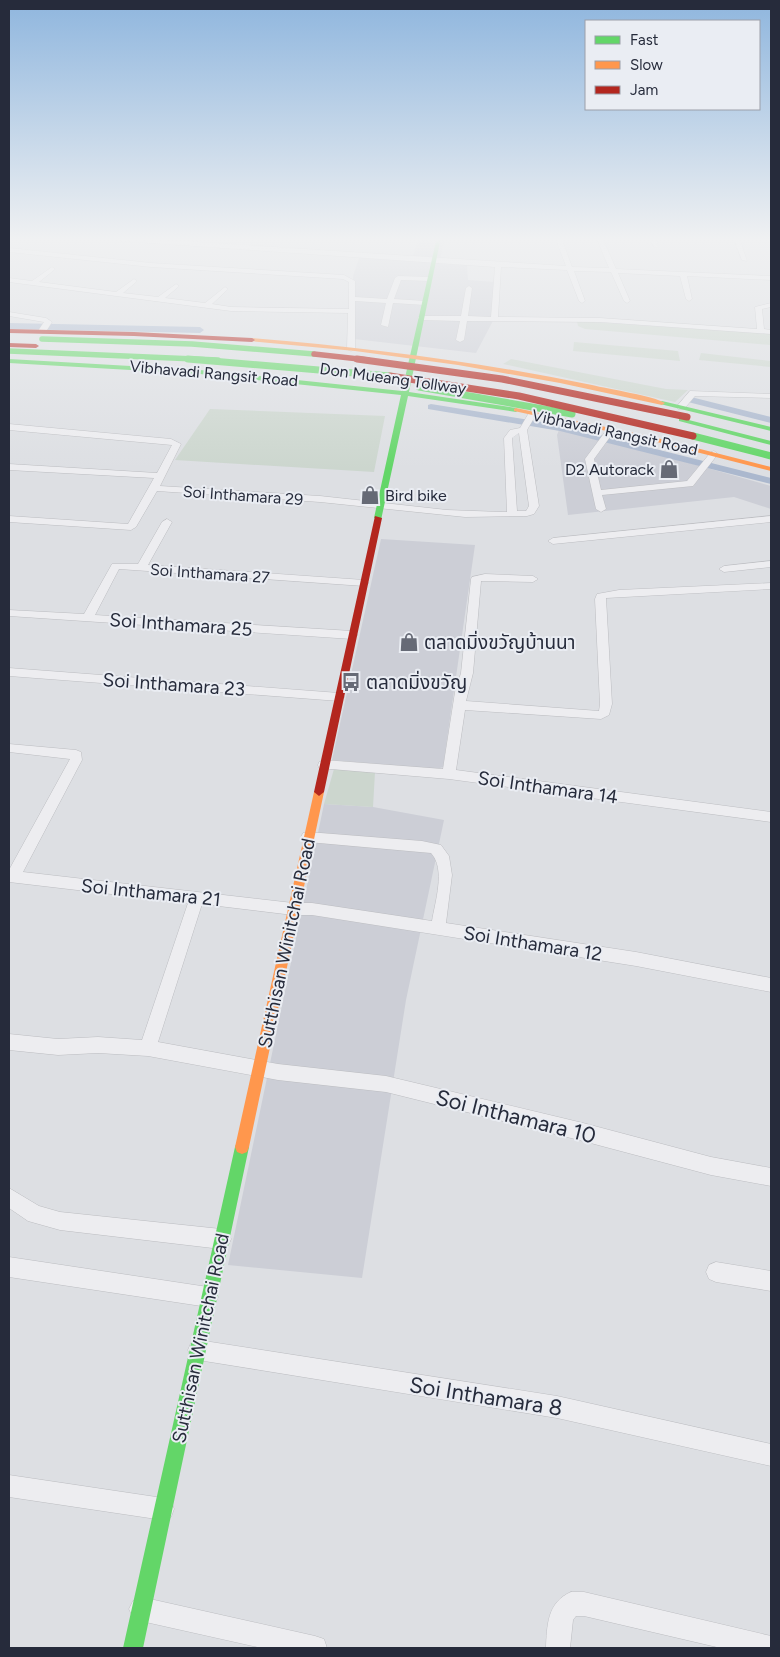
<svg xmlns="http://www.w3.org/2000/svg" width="780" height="1657" viewBox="0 0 780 1657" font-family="Figtree,'Noto Sans Thai',sans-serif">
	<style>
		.built { fill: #ccced6 }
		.green { fill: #ccd6ce }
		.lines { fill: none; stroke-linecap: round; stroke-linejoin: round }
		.canal { fill: #abb8ce; fill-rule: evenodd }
		.street-casing { stroke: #bcbdc1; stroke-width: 1 }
		.street { fill: #ededf0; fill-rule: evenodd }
		.fast { fill: #63d668; fill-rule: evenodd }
		.slow { fill: #ff974d; fill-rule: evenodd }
		.jam { fill: #b3261e; fill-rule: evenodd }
		.fast-bridge-far1 { stroke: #63d668; stroke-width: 5.5 }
		.fast-bridge { stroke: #63d668; stroke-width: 7 }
		.jam-bridge-far1 { stroke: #b3261e; stroke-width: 5.5 }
		.jam-bridge { stroke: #b3261e; stroke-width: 7 }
		.labels { text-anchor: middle; stroke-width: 4; stroke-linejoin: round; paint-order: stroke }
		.far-street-label { font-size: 16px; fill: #262b3b; stroke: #eaedf3 }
		.far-poi-label { font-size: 16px; fill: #262b3b; stroke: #eaedf3; text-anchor: end }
		.street-label { font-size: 19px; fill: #262b3b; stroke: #eaedf3 }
		.poi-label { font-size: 19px; fill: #262b3b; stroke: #eaedf3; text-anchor: start }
		.near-street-label { font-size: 22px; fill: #262b3b; stroke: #eaedf3 }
	</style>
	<rect width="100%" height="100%" fill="#dddfe3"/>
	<path class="built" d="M419,237H445L439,264L467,265L468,280L495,282L494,319L476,353L354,339L353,276L359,258L412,259Z
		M559,430L647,451L771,486V509L734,497L568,515L557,435Z
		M381,539L475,545L443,767L437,769L332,760Z
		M324,804L373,807L444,820L406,1000L362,1278L228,1265Z"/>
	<path class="green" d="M577,321L771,334V345L585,329L578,326Z
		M574,342L678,351L680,361L573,351Z
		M701,353L771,361V367L699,360Z
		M511,359L666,389L688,390L675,402L503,364Z
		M210,409L385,416L374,472L175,460Z
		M334,769L375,772L373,807L324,804Z"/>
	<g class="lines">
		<path class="canal" d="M9,323L200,327L204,330L200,333L9,329Z
			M691,397L771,417V423L688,402V398Z
			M431,404L560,425L771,478V484L560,431L428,409V405Z"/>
		<g class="street-casing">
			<path id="street" d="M91,237H120L566,266L555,237H561L572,267L609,268L596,237H602L616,269L771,276V280L687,276L692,299L689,301L686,299L680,276L618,273L630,301L627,303L624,301L611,272L574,271L585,301L582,303L579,301L567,270L501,267L498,317L600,318L757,329L755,307L771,303V307L762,309L764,329L771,330V334L600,322L467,321L464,340L460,342L456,340L460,321L421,320L417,318L421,316H461L466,288L469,286L472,288L468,316L491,317L495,267L94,239Z
				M650,237H656L658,247H654Z
				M733,237H739L747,261L742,260Z
				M9,248L151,263L344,275L355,281V297L387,299L395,278L398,276L430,277L433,279L430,281L401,280L394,299L425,301L428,303L425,305L393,303L388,327L381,325L386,303L355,301V349L351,351L347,349L348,313L231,311L9,282V278L32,281L52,267L55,269L54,270L39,282L116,292L134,279L137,281L136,282L123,293L158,297L176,284L179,286L178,287L165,298L205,303L225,287L228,289L227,290L212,304L231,307L349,309V282L343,279L151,267L9,252Z
				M9,312L46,318L52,322L45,333H42L38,331L44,322L9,316Z
				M690,391L771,394V398L695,396L684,409H678V405Z
				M533,410L537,413L527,430L539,506L534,514L527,516L465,517L320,502L157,491L136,527L131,530L9,522V516L128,524L154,478L9,470V464L157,473L172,445L9,430V424L171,439L181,444L160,486L320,496L447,510L502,512H507L504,438L510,430L520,428L530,411ZM519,433L529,506L526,511H517L512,438Z
				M611,427L615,430L594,459L601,490L687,481L711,452L714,451L718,454L693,486L602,495L606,509L601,512L596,509L585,459L608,428Z
				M771,516V522L553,544L548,541L553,538Z
				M167,519L172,522L148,565L364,580L369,583L364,586L119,569L95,615L352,631L358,635L352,639L9,616V610L84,614L112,564H138L162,522Z
				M771,561V567L724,572L719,569L724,566Z
				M485,574L533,576L538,579L533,582L481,581L473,673L466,701L599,711L600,704L595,599L597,594L619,590L771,583V589L606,598L612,704L609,715L601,719L465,710L456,770L771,812V822L449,779L319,768L318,765L319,762L324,760L443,769L455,692L461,673L471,579L472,577Z
				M9,668L339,693L345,697L339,701L9,676Z
				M9,744L76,750L81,752L82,760L23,872L293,903H312L432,921C435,902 446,869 431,853L308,842L303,841L301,837L303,833L308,832L422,841L441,845L449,856L452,875L446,923L636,952L771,978V992L636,966L312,915H293L202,904L158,1042L278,1064L386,1076L583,1123L711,1157L771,1168V1186L711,1175L583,1141L386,1092L278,1080L148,1056L98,1053L58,1055L9,1050V1034L58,1039L98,1037L142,1040L188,903L9,882V870L70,759L9,752Z
				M9,1188L39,1206L60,1212L221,1229L228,1232L231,1239L228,1246L221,1249L60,1230L28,1221L9,1208Z
				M9,1257L208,1287L215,1290L218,1297L215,1304L208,1307L9,1277Z
				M716,1262L771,1271V1291L716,1282L709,1279L706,1272L709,1265Z
				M198,1340L557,1396L771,1444V1466L557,1418L198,1360L191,1357L188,1350L191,1343Z
				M9,1475L163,1498L171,1501L174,1509L171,1517L163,1520L9,1497Z
				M571,1592H584L771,1636V1648H721L584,1616H576L573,1620L570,1648H546C547,1626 547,1602 571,1592Z
				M141,1597L315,1636L324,1639L327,1648H262L141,1621L133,1617L129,1609L133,1601Z"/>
		</g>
		<use href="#street" class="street"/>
		<path class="fast" d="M437,237H441L409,392L516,408L519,410L516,412L408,396L381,520L374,518L401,395L200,374L9,363V359L200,370L402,391Z
			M662,401L771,427V431L660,404V402Z
			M681,418L771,441V445L679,421V419Z
			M242,1140L247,1142L249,1147L143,1648H123L235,1147L237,1142Z"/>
		<path class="slow" d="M252,338C366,347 479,362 592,385C608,389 654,396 665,403L662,405L560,383L458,365L355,351L250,341V339Z
			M516,408L653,437L771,467V471L653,441L514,411V409Z
			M319,788L324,792L249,1147L247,1152L242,1154L237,1152L235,1147L314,792Z"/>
		<path class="jam" d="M9,329L134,332L252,338L255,340L252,342L134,336L9,333Z
			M9,343L36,344L39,346L36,348L9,347Z
			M375,516L382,518L324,792L319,796L314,792Z"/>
		<path class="fast-bridge-far1" d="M42,339L192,344L314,354
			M9,351L218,360"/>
		<path class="fast-bridge" d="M188,359L390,376
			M419,387L572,414
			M693,436L771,456"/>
		<path class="jam-bridge-far1" d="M314,354L368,360"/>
		<path class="jam-bridge" d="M357,359L502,379L687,417
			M390,376L519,396L693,436"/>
	</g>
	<linearGradient id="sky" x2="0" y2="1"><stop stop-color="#8fb6de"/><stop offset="0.51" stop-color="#f0f1f2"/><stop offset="1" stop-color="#f0f1f2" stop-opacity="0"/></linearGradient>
	<rect width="780" height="469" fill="url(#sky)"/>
	<defs>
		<g id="shop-bare" transform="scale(1.5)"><path d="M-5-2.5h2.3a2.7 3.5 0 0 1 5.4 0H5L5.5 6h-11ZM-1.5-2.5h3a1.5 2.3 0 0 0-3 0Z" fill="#666a76" stroke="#eaedf3" stroke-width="2.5" paint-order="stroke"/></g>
		<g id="bus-bare" transform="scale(1.5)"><path d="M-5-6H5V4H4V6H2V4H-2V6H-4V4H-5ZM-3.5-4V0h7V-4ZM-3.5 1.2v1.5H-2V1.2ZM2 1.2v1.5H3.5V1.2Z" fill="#666a76" stroke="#eaedf3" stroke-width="2.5" paint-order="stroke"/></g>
	</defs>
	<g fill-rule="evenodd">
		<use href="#shop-bare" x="669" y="469"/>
		<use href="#shop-bare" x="370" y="495"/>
		<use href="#shop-bare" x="409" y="642"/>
		<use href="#bus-bare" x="351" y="682"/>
	</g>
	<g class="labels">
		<g class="far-street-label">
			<text transform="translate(214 373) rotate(5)" y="6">Vibhavadi Rangsit Road</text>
			<text transform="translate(393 378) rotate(8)" y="6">Don Mueang Tollway</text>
			<text transform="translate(615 432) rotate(12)" y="6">Vibhavadi Rangsit Road</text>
			<text transform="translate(243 495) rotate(4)" y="6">Soi Inthamara 29</text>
			<text transform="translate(210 573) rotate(4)" y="6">Soi Inthamara 27</text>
		</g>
		<g class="far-poi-label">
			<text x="654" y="475">D2 Autorack</text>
			<text x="385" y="501" text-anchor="start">Bird bike</text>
		</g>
		<g class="street-label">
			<text transform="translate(181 624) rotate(4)" y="7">Soi Inthamara 25</text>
			<text transform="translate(174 684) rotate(4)" y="7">Soi Inthamara 23</text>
			<text transform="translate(548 787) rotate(8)" y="7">Soi Inthamara 14</text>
			<text transform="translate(151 892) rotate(6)" y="7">Soi Inthamara 21</text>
			<text transform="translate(286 943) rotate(-78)" y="7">Sutthisan Winitchai Road</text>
			<text transform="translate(533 943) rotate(9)" y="7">Soi Inthamara 12</text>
			<text transform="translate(200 1338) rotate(-78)" y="7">Sutthisan Winitchai Road</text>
		</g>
		<g class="poi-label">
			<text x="424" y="649">ตลาดมิ่งขวัญบ้านนา</text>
			<text x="366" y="689">ตลาดมิ่งขวัญ</text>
		</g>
		<g class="near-street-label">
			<text transform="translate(516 1116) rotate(14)" y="8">Soi Inthamara 10</text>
			<text transform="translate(486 1396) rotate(9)" y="8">Soi Inthamara 8</text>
		</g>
	</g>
	<rect width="780" height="1657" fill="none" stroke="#262b3b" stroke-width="20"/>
	<rect x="585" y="20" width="175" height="90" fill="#eaedf3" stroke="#9c9fa9"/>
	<rect x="595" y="36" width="25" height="8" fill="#63d668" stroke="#9c9fa9"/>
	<text x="630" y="45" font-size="15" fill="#262b3b">Fast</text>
	<rect x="595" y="61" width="25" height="8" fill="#ff974d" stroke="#9c9fa9"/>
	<text x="630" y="70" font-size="15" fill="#262b3b">Slow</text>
	<rect x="595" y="86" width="25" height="8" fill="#b3261e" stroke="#9c9fa9"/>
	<text x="630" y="95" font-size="15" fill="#262b3b">Jam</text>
</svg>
